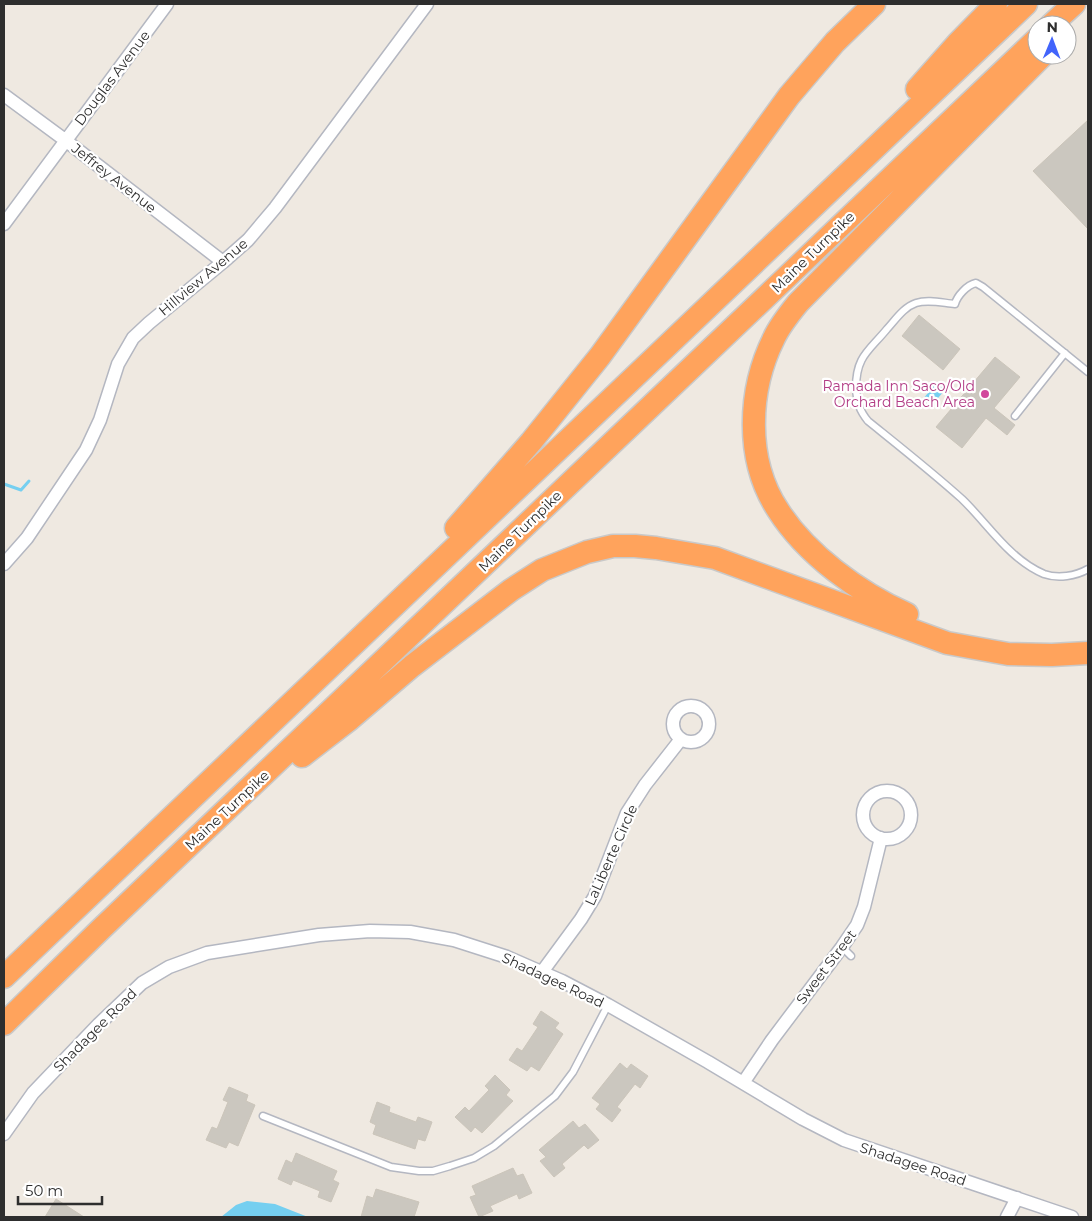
<svg xmlns="http://www.w3.org/2000/svg" width="1092" height="1221" viewBox="0 0 1092 1221" font-family="Montserrat,sans-serif">
	<style>
		.water { fill: #75cff0 }
		.lines { fill: none; stroke-linecap: round; stroke-linejoin: round }
		.stream { stroke: #75cff0; stroke-width: 3 }
		.building { fill: #cbc7bf; stroke: #cbc5ba }
		.service-casing { stroke: #b4b7c1; stroke-width: 9 }
		.minor-casing { stroke: #b4b7c1; stroke-width: 15 }
		.motorway-casing { stroke: #c9c9c9; stroke-width: 25 }
		.service { stroke: #fff; stroke-width: 6 }
		.minor { stroke: #fff; stroke-width: 12 }
		.motorway { stroke: #ffa35c; stroke-width: 22 }
		.hotel-dot { fill: #d1479c; stroke: #fff; stroke-width: 2 }
		.labels { text-anchor: middle; stroke-width: 4.5; stroke-linejoin: round; paint-order: stroke }
		.street-label { font-size: 14px; fill: #2e2e2e; stroke: #fff }
		.hotel-label { font-size: 14px; fill: #b23c85; stroke: #fff; text-anchor: end }
	</style>
	<rect width="100%" height="100%" fill="#efe9e1"/>
	<path class="water" d="M936,383L945,390L931,406L923,399Z
		M247,1201L275,1204L308,1217H221L236,1205Z"/>
	<g class="lines">
		<path class="stream" d="M4,484L21,490L29,481"/>
	</g>
	<path class="building" d="M1088,120V229L1033,171Z
		M919,315L960,349L943,370L902,336Z
		M995,357L1020,377L994,408L1015,425L1007,435L986,418L962,448L936,427Z
		M541,1011L559,1023L555,1028L563,1034L539,1071L531,1066L527,1071L509,1060L517,1048L522,1051L538,1027L533,1024Z
		M620,1063L627,1069L631,1064L648,1076L640,1088L635,1084L617,1107L621,1110L612,1122L596,1109L600,1104L592,1098Z
		M495,1075L510,1090L506,1095L513,1101L482,1133L475,1127L471,1132L455,1117L465,1107L469,1111L489,1090L485,1086Z
		M229,1087L248,1095L246,1101L255,1105L238,1146L229,1142L226,1148L206,1140L212,1127L217,1129L228,1102L223,1100Z
		M377,1102L390,1107L389,1112L416,1122L418,1117L432,1122L425,1141L418,1139L415,1149L373,1134L376,1125L370,1122Z
		M573,1121L579,1128L585,1124L599,1140L588,1149L584,1145L562,1164L565,1168L554,1177L540,1161L546,1157L539,1150Z
		M296,1153L337,1171L333,1180L339,1183L331,1202L318,1197L320,1191L293,1180L291,1185L278,1179L286,1160L292,1163Z
		M513,1168L517,1176L523,1174L532,1193L519,1199L517,1194L490,1206L493,1211L479,1217L470,1197L476,1195L472,1186Z
		M376,1189L419,1202L414,1217H361L367,1196L373,1198Z
		M56,1199L84,1217H45Z"/>
	<g class="lines">
		<g class="service-casing">
			<path id="service" d="M1088,372L983,287L976,283C967,285 957,296 955,304C943,303 928,299 916,303C904,307 896,319 887,329C869,351 856,356 856,388C857,402 859,410 868,421C899,446 932,472 962,499C988,524 1009,559 1044,574C1058,579 1076,576 1088,569
				M1015,416L1065,353
				M842,947L851,956
				M263,1116L391,1167L419,1171H433L450,1166L474,1158L494,1146L555,1096L573,1072L608,1005"/>
		</g>
		<g class="minor-casing">
			<path id="minor" d="M4,95L65,140L223,262
				M4,224L167,4
				M4,564L27,538L86,450L100,420L118,364L133,338L149,323L223,262L248,240L275,208L427,4
				M673 724a18 18 0 1 1 36 0a18 18 0 1 1-36 0Z
				M863 815a24 24 0 1 1 48 0a24 24 0 1 1-48 0Z
				M542,972L581,919L595,896L627,813L645,785L681,739
				M743,1083L772,1040L842,947L857,925L864,907L881,838
				M4,1134L33,1093L99,1024L142,983L169,967L207,953L319,935L370,931L410,932L454,940L507,957L562,981L608,1005L708,1062L803,1119L844,1140L1072,1217
				M1007,1217L1017,1198"/>
		</g>
		<g class="motorway-casing">
			<path id="motorway" d="M1051,25L1074,4
				M917,89L957,44L996,4
				M456,528L531,442L600,356L789,96L835,42L874,4
				M907,614C859,593 806,554 778,510C745,460 748,390 774,338C780,325 789,314 798,303L1043,55
				M302,756L350,719L412,666L511,590L542,570L587,552L613,546H635L656,548L715,558L947,643L1008,654L1052,655L1088,653
				M4,977L1026,4
				M4,1024L101,929L1037,39"/>
		</g>
		<use href="#service" class="service"/>
		<use href="#minor" class="minor"/>
		<use href="#motorway" class="motorway"/>
	</g>
	<circle class="hotel-dot" cx="985" cy="394" r="5"/>
	<g class="labels">
		<g class="street-label">
			<text transform="translate(112 78) rotate(-53)" y="5">Douglas Avenue</text>
			<text transform="translate(114 178) rotate(38)" y="5">Jeffrey Avenue</text>
			<text transform="translate(813 252) rotate(-44)" y="5">Maine Turnpike</text>
			<text transform="translate(203 277) rotate(-40)" y="5">Hillview Avenue</text>
			<text transform="translate(520 531) rotate(-44)" y="5">Maine Turnpike</text>
			<text transform="translate(227 810) rotate(-43)" y="5">Maine Turnpike</text>
			<text transform="translate(611 855) rotate(-66)" y="5">LaLiberte Circle</text>
			<text transform="translate(826 967) rotate(-53)" y="5">Sweet Street</text>
			<text transform="translate(553 980) rotate(25)" y="5">Shadagee Road</text>
			<text transform="translate(95 1030) rotate(-45)" y="5">Shadagee Road</text>
			<text transform="translate(913 1164) rotate(18)" y="5">Shadagee Road</text>
		</g>
		<g class="hotel-label">
			<text x="975" y="391">Ramada Inn Saco/Old<tspan x="975" dy="16">Orchard Beach Area</tspan></text>
		</g>
	</g>
	<rect width="1092" height="1221" fill="none" stroke="#2e2e2e" stroke-width="10"/>
	<g transform="translate(1052 40) rotate(1)"><circle r="24" fill="#ffffff" stroke="#ababab"/>
	<path d="M0-4L9 19L0 12L-9 19Z" fill="#4264fb"/>
	<text y="-8" font-size="14" font-weight="bold" text-anchor="middle" fill="#2e2e2e">N</text>
	</g>
	<path d="M18 1196v8h84v-8" fill="none" stroke="#2e2e2e" stroke-width="2.5"/>
	<text x="25" y="1196" font-size="15" fill="#2e2e2e" stroke="#ffffff" stroke-width="4" paint-order="stroke">50 m</text>
</svg>
